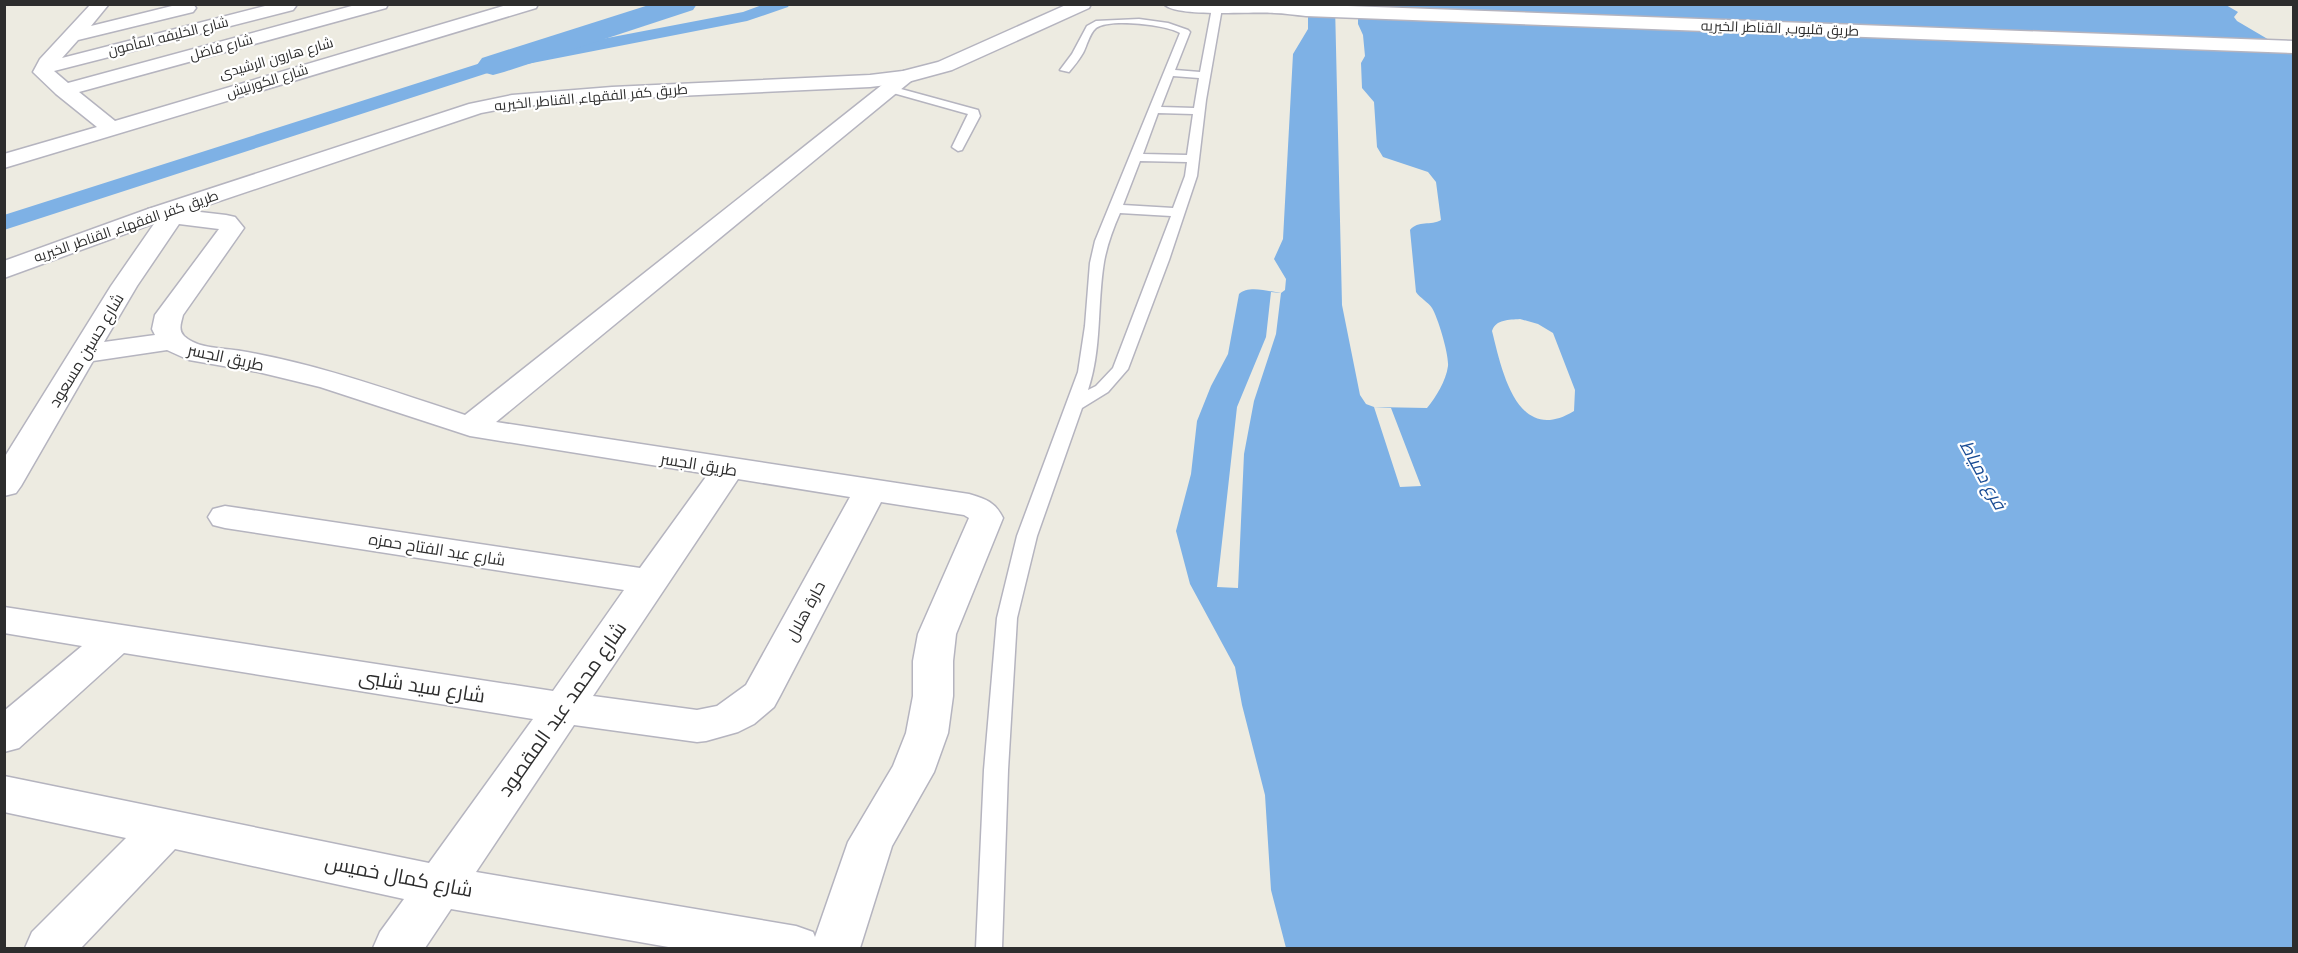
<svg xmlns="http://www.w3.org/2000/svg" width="2298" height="953" viewBox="0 0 2298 953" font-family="'PT Sans',Cairo,sans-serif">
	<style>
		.water { fill: #7eb1e5; fill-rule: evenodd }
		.pier { fill: #edebe1 }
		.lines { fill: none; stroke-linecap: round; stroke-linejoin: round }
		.canal { fill: #7eb1e5; fill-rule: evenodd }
		.river { fill: #7eb1e5; fill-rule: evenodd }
		.service-casing { stroke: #b5b4bf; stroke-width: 3 }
		.minor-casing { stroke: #b5b4bf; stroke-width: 3 }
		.tertiary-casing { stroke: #b5b4bf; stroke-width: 3 }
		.secondary-casing { stroke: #b5b4bf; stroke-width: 3 }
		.service { fill: #fff; fill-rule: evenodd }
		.minor { fill: #fff; fill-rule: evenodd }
		.tertiary { fill: #fff; fill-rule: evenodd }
		.secondary { fill: #fff; fill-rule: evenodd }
		.labels { text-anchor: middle; stroke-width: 4.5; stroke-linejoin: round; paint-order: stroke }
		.far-street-label { font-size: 14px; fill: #2d2d2d; stroke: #fff }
		.street-label { font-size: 16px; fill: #2d2d2d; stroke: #fff }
		.water-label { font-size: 18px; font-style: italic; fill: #1a4c94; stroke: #fff }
		.near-street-label { font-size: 20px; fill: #2d2d2d; stroke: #fff }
	</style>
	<rect width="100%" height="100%" fill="#edebe1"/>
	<path class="water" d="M1308,5H1335L1342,305L1360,395L1366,404L1374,407L1427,408C1436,397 1446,381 1448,366C1449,354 1438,318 1432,308C1428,302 1420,298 1416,292L1410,230C1418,220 1431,226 1441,220L1436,182L1428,172L1383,157L1377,147L1374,102L1362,88L1361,63L1365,56L1363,35L1358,24V5H2226L2238,12L2234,17L2237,21L2293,54V948H1286L1271,890L1265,795L1242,705L1235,667L1190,584L1176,531L1191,474L1197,421L1211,386L1228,354L1239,294C1248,285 1268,291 1281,293L1285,290L1286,279L1274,259L1283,239L1293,54L1308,29ZM1520,319L1538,324L1553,333L1575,390L1574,411C1517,446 1502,371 1492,331C1496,319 1509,320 1520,319Z"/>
	<path class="pier" d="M1271,292L1281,293L1276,334L1254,401L1244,454L1238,588L1217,587L1237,407L1266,337Z
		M1374,407L1391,408L1421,486L1400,487Z"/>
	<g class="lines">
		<path class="canal" d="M765,4H790L788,7L747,21L497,70L4,230V215L487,61L743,12Z"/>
		<path class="river" d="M652,4H697L693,10L504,72L493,75L482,72L477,65L482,58Z"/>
		<g class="service-casing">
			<path id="service" d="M1217,5L1222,8L1206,100L1197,176L1169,260L1128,369L1108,392L1082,408L1037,536L1017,618L1008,770L1002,948H976L984,770L997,618L1017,536L1078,372L1085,326L1090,263L1095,241L1180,33C1166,25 1110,18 1096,28C1089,34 1087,46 1083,53C1079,60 1074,66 1069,72L1060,70L1072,54L1087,26L1096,21L1139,19L1168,23L1188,30L1190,32L1175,70L1200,72L1212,8ZM1173,76L1199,78L1194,108L1161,107ZM1158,113L1193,114L1187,155L1143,154ZM1140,161L1187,162L1185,176L1173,208L1123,205ZM1120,213L1171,216L1113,368L1096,386L1088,390C1102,348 1097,305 1104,262C1107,245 1113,229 1120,213Z
				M890,86L978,110L980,116L962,150L958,151L952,147L968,114L886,91L885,89Z"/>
		</g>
		<g class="minor-casing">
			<path id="minor" d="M91,4H109L91,26L180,4H193L196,8L193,12L78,40L62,58L273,4L296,6L293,10L54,71L68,83L359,4H388L386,8L79,92L115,121L510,4H538L536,8L4,168V154L97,127L56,94L33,72L40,59Z
				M904,71L911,73L914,77L911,81L496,422L969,494C986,499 995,502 1003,518L956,634L953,661V696L948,733L934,772L892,846L860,948H674L451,909L425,948H373L380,932L404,899L175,849L81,948H25L32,932L126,838L4,812V776L429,863L533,719L124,653L19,748L4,752V711L82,646L4,633V607L553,691L624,590L225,528L213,525L208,517L213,509L225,506L640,568L708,474L470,436L320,387L258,372L189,360L167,350L93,361L21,486L16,493L4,496V458L111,286L156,221L148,219L145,214L148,209L157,207L226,215L235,217L244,228L183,315C181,323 178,330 184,336C198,349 224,348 241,351C318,364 392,391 465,415L897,73ZM179,224L219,229L155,315L152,329L155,335L104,342L137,286ZM738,479L850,497L746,685L717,706L697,710L593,696ZM881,502L964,515L969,518L918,634L913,661V696L906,733L893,766L848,842L815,937L813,932L796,926L476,872L574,725L697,742L706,741L738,732L754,724L774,707L780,696Z"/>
		</g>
		<g class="tertiary-casing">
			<path id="tertiary" d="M1068,4H1091L1089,8L952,70L904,83L870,87L612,99L512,107L481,113L166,219L4,278V261L148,209L469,104L512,95L612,87L870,75L903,71L938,62Z"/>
		</g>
		<g class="secondary-casing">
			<path id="secondary" d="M1164,4H1293L2294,41V53L1306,16C1295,15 1284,13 1274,13C1254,11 1176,18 1164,4Z"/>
		</g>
		<use href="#service" class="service"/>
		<use href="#minor" class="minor"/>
		<use href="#tertiary" class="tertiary"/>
		<use href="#secondary" class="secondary"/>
	</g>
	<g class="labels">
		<g class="far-street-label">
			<text transform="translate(1780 28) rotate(2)" y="5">طريق قليوب, القناطر الخيريه</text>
			<text transform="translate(168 36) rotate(-14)" y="5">شارع الخليفه المأمون</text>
			<text transform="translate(221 47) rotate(-15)" y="5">شارع فاضل</text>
			<text transform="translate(276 58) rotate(-16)" y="5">شارع هارون الرشيدى</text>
			<text transform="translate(267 81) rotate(-17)" y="5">شارع الكورنيش</text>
			<text transform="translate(591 97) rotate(-5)" y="5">طريق كفر الفقهاء, القناطر الخيريه</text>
			<text transform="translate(126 226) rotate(-19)" y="5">طريق كفر الفقهاء, القناطر الخيريه</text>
		</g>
		<g class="street-label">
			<text transform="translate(86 350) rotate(-59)" y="6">شارع حسين مسعود</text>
			<text transform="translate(226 357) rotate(12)" y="6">طريق الجسر</text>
			<text transform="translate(699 464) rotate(9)" y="6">طريق الجسر</text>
			<text transform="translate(437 549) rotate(9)" y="6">شارع عبد الفتاح حمزه</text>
			<text transform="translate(805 611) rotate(-62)" y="6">حارة هلال</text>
		</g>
		<g class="water-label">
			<text transform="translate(1983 475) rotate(61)" y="6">فرع دمياط</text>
		</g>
		<g class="near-street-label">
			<text transform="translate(422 686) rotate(9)" y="7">شارع سيد شلبى</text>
			<text transform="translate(562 709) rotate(-55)" y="7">شارع محمد عبد المقصود</text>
			<text transform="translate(399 876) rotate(11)" y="7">شارع كمال خميس</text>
		</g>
	</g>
	<rect width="2298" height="953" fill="none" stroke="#2d2d2d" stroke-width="12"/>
</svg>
